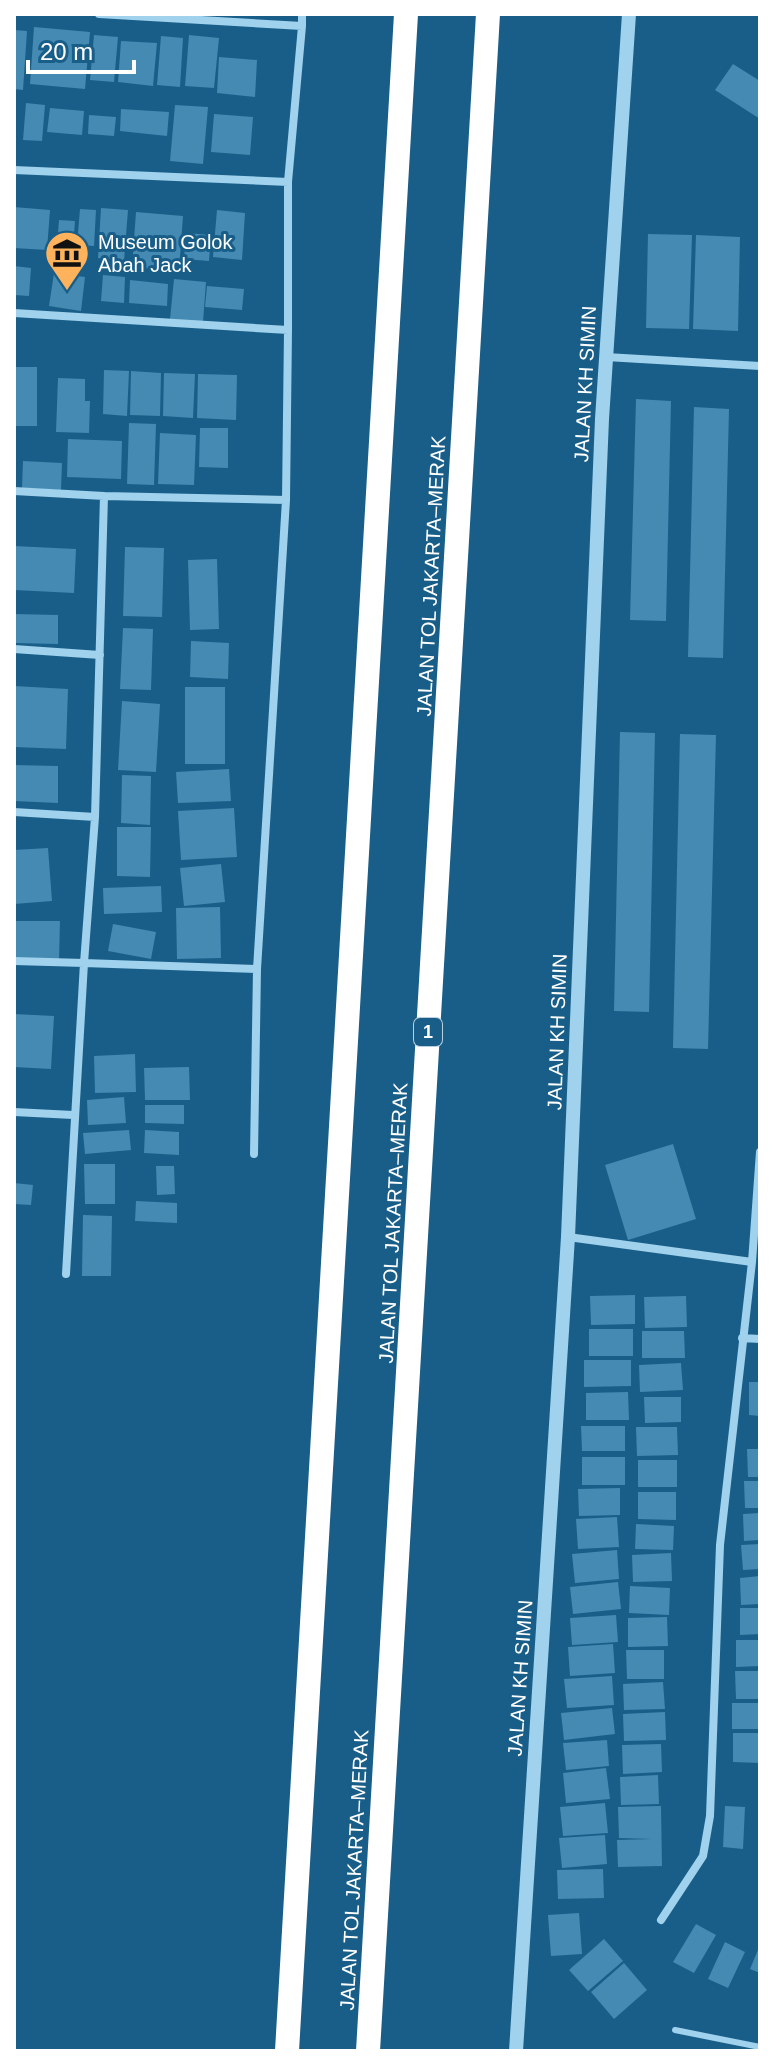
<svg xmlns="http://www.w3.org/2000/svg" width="774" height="2065" viewBox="0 0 774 2065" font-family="Helvetica,sans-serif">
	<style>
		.building { fill: #448ab3 }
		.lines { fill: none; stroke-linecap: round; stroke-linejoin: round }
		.service { stroke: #a0d1ed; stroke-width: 6 }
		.minor { stroke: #a0d1ed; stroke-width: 8 }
		.tertiary { stroke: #a0d1ed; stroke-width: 14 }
		.motorway { stroke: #fff; stroke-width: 24 }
		.labels { text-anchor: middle; stroke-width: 6; stroke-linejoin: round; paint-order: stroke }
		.shield { fill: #185e88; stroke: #bacfdb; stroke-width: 2 }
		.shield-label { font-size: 18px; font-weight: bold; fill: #fff }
		.poi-label { font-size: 20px; fill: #fff; stroke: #185e88; text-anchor: start }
		.street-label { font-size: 20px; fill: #fff; stroke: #185e88 }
	</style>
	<rect width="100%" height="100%" fill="#185e88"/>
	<path class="building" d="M34,27L90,32L85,89L30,84Z
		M14,30L27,31L23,90L14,89Z
		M94,35L118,37L114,82L90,80Z
		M189,35L219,38L214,88L185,86Z
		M161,36L183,38L180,87L157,85Z
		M121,41L157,43L153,86L118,82Z
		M219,57L257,60L255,97L217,93Z
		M733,64L760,81V119L715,90Z
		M26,103L45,105L42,141L23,140Z
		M175,105L208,107L203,164L170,161Z
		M50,108L84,111L82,135L47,132Z
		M121,109L169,112L167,136L120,131Z
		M214,114L253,117L250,155L211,152Z
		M89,115L116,117L114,136L88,134Z
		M14,207L50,210L47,250L14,248Z
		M101,208L128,210L124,261L98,258Z
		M80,209L96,210L94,246L77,245Z
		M217,210L245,213L242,260L213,257Z
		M136,212L183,216L179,271L132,267Z
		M59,220L75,221L72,261L56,259Z
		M186,233L211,235L209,261L184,259Z
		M648,234L692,235L689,329L646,328Z
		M696,235L740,237L738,331L693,329Z
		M14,266L31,268L29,296L14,295Z
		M54,273L85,277L81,311L49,306Z
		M103,275L125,277L124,303L101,301Z
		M174,279L206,282L203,322L170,319Z
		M130,280L168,284L167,306L129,303Z
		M207,286L244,289L242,310L205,307Z
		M14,367H37V426H14Z
		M104,370L129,371L127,416L103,414Z
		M131,371L161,373L160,416L130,415Z
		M164,373L195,374L193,418L163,416Z
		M198,374L237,375L236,420L197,418Z
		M58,378L85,379V401H90L89,433L56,432Z
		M636,399L671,401L666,621L630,620Z
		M694,407L729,409L723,658L688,657Z
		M129,423L156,424L154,485L127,484Z
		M200,428H228V468L199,467Z
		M160,433L196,435L194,485L158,484Z
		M68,439L122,441L121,479L67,477Z
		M23,461L62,463L61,490L22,488Z
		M14,546L76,549L74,593L14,590Z
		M125,547L164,548L162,617L123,616Z
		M217,559L219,629L190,630L188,560Z
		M14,614L58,615V644L14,643Z
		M123,628L153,629L151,690L120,689Z
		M191,641L229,643L228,679L190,677Z
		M14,686L68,689L66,749L14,747Z
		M185,687H225V764H185Z
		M122,701L160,704L156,772L118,770Z
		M620,732L655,733L649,1012L614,1011Z
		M680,734L716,735L708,1049L673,1048Z
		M14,765L58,766V803L14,801Z
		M229,769L231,801L178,803L176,772Z
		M122,775L151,776L150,825L121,823Z
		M234,808L237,857L181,860L178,811Z
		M117,827H151L150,877L117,876Z
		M48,848L52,901L14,904V850Z
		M221,864L225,902L184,906L180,868Z
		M161,886L162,912L104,914L103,888Z
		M220,907L221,958L177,959L176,908Z
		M14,921H60L59,961L14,960Z
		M113,924L156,932L151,959L108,951Z
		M14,1014L54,1016L51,1069L14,1067Z
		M135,1054L136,1092L95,1093L94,1056Z
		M189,1067L190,1100H145L144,1068Z
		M124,1097L126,1123L88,1125L87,1100Z
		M145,1105H184V1124L145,1123Z
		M129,1130L131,1150L85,1154L83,1133Z
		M145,1130L179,1132V1155L144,1153Z
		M673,1144L696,1219L628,1240L605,1165Z
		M84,1164H115V1204H85Z
		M156,1166H174L175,1194L157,1195Z
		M14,1183L33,1185L31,1205L14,1204Z
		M136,1201L177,1203V1223L135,1221Z
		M83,1215L112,1216L111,1276H82Z
		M635,1295V1324L591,1325L590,1296Z
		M686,1296L687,1327L645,1328L644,1297Z
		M589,1329H633V1356H589Z
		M642,1331H684L685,1358H642Z
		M584,1360H631V1386L584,1387Z
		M681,1363L683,1390L640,1392L639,1365Z
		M749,1382H760V1416L749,1415Z
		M628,1392L629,1420H586V1393Z
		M644,1397H681V1422L645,1423Z
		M581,1426H625V1451H582Z
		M636,1427H677L678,1455L637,1456Z
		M747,1449H760V1477H748Z
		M582,1457H625V1485H582Z
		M638,1460H677V1487H638Z
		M744,1481H760V1508H745Z
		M620,1488V1515L579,1516L578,1489Z
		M638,1492H676V1520L638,1519Z
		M760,1513V1540L744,1541L743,1514Z
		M617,1517L619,1547L578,1549L576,1519Z
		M636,1524L674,1526L673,1550L635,1549Z
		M760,1544V1569L743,1570L741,1545Z
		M617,1550L619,1579L575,1583L572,1554Z
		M671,1553L672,1581L633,1582L632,1555Z
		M760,1576V1604L741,1605L740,1578Z
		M618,1582L621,1609L573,1614L570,1587Z
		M630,1586L670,1588L669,1615L629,1613Z
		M740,1608H760V1634L740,1635Z
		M616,1615L618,1642L572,1645L570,1618Z
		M667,1617L668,1646L628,1647V1618Z
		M736,1640H760V1666L736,1667Z
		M613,1644L615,1673L570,1676L568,1647Z
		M626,1650H664V1679H627Z
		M735,1671H760V1699H736Z
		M612,1676L614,1705L567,1708L564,1679Z
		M663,1682L665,1709L624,1710L623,1684Z
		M732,1703H760V1729H732Z
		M612,1708L615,1734L564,1740L561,1713Z
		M665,1712L666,1740L624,1741L623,1714Z
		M733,1733H760V1763L733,1762Z
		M607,1740L609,1766L566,1770L563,1743Z
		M661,1744L662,1772L623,1774L622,1745Z
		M606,1768L610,1799L566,1803L563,1773Z
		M658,1775L659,1804L621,1805L620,1777Z
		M605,1803L608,1833L563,1836L560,1807Z
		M661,1806L662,1866L618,1867L617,1840L652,1839L619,1838L618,1807Z
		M725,1806L745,1807L743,1849L723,1847Z
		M605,1835L607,1864L562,1868L559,1838Z
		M603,1869L604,1898L558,1899L557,1870Z
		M579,1913L582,1954L551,1956L548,1915Z
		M696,1924L716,1935L694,1973L673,1962Z
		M604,1939L623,1961L588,1991L569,1970Z
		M725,1942L745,1952L728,1988L708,1979Z
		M760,1945V1973L750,1969Z
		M624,1963L647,1990L614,2019L591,1992Z"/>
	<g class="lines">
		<path class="service" d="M675,2030L760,2047"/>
		<path class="minor" d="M99,14L302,26V14
			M14,170L288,182
			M14,313L288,330V182L302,26
			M606,357L760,366
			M14,491L104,496L95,817L84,963L14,961
			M104,496L286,500L288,330
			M14,649L100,655
			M14,812L95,817
			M14,1112L73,1115
			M254,1154L257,969L286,500
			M568,1237L752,1262
			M66,1274L84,963L257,969
			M742,1338L760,1339
			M661,1920L703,1856L710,1816L720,1545L752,1262L760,1152"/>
		<path class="tertiary" d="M516,2051L568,1237L602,419L629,14"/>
		<path class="motorway" d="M287,2051L406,14
			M368,2051L488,14"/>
	</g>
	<defs>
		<g id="museum-pin" transform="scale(2.3)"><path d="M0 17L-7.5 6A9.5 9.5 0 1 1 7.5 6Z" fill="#ffb25c" stroke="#185e88"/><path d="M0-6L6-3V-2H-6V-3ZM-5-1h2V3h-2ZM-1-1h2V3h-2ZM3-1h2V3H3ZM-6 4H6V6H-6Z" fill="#111"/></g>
	</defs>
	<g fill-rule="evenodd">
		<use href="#museum-pin" x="67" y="253"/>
	</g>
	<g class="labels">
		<rect class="shield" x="414" y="1018" width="28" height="28" rx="6"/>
		<g class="shield-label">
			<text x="428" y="1038">1</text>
		</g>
		<g class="poi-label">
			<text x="98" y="249">Museum Golok<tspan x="98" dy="23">Abah Jack</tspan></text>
		</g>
		<g class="street-label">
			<text transform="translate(585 384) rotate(-87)" y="7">JALAN KH SIMIN</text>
			<text transform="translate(431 576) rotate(-87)" y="7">JALAN TOL JAKARTA–MERAK</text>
			<text transform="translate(557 1032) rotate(-88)" y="7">JALAN KH SIMIN</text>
			<text transform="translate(393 1223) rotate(-87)" y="7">JALAN TOL JAKARTA–MERAK</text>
			<text transform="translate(520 1678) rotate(-86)" y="7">JALAN KH SIMIN</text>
			<text transform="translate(354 1870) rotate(-87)" y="7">JALAN TOL JAKARTA–MERAK</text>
		</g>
	</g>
	<rect width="774" height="2065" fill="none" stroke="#ffffff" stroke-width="32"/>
	<path d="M28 60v12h106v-12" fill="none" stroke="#ffffff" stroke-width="4"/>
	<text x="40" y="60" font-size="24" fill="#ffffff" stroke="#185e88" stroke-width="6" paint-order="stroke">20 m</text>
</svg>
